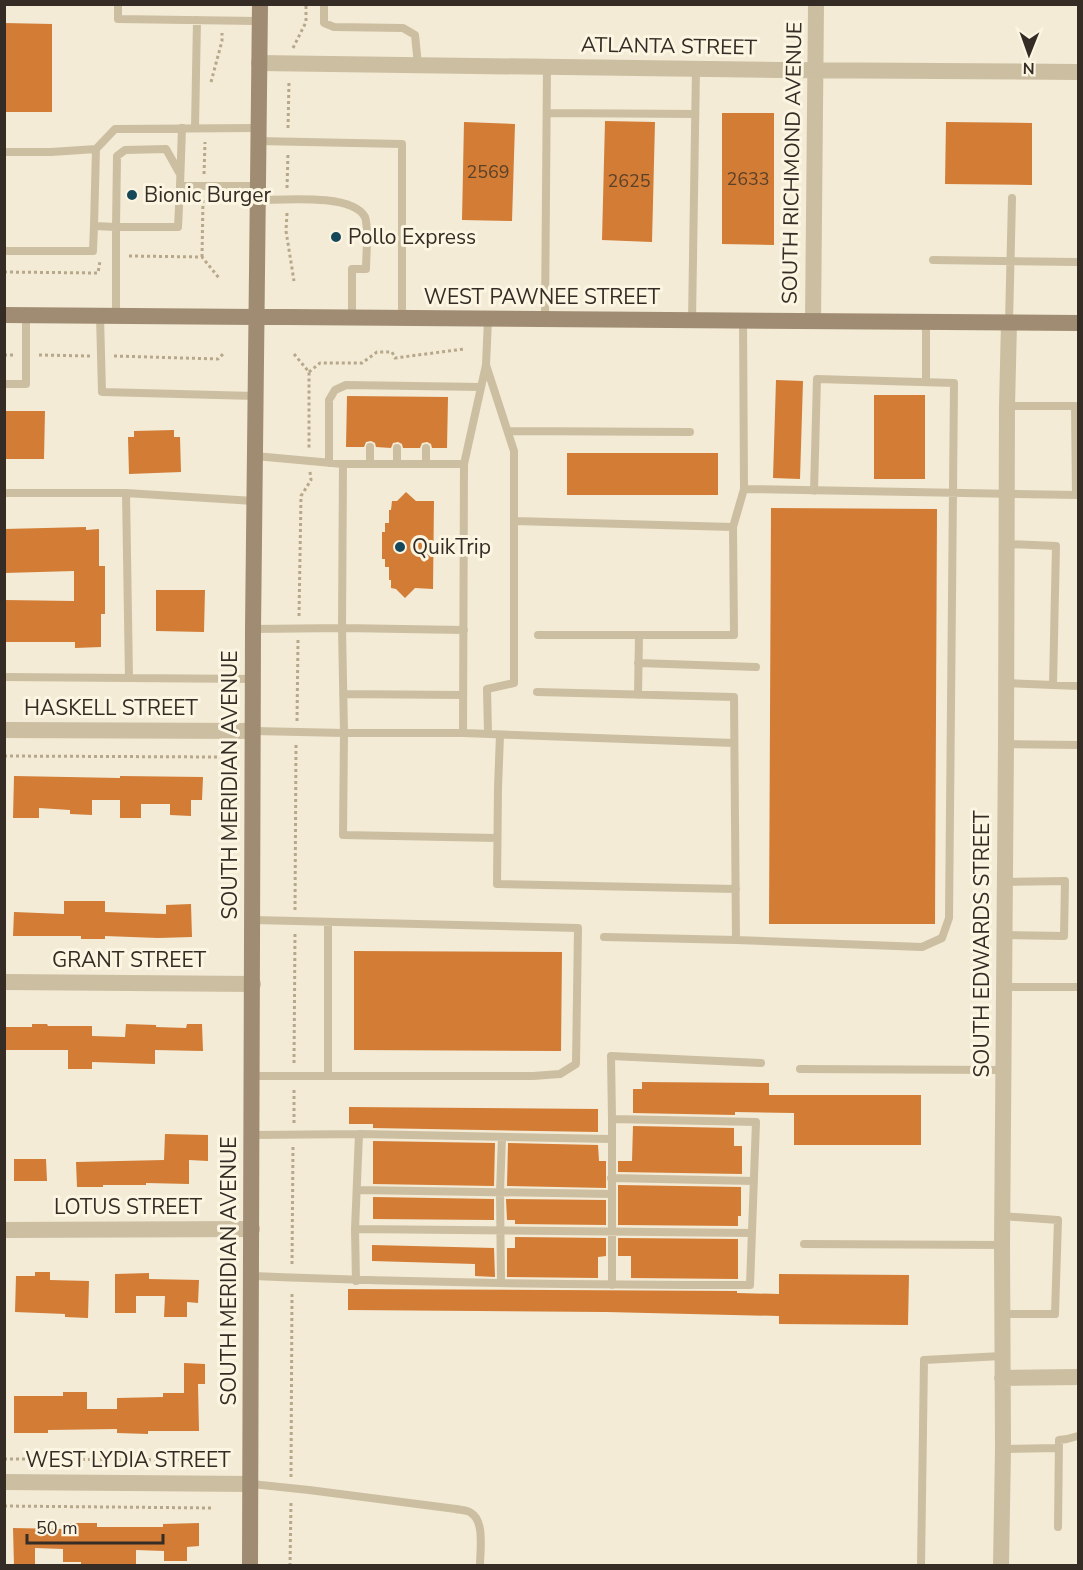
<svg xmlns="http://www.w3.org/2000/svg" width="1083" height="1570" viewBox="0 0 1083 1570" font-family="'Nunito Sans',sans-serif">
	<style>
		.building { fill: #d27c35 }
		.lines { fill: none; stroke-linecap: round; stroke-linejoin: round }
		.path { stroke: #b8a88b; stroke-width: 3; stroke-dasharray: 3 3; stroke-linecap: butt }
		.service { stroke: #ccbea1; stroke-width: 8 }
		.minor { stroke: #ccbea1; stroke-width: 16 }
		.secondary { stroke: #a08c72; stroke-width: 16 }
		.poi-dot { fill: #17485a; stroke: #fbf5e2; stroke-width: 2 }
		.labels { text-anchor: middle; stroke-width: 6; stroke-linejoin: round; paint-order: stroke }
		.number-label { font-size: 18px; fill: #5c4129 }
		.street-label { font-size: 21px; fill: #352d25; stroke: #fbf5e2 }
		.poi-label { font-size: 21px; fill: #352d25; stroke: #fbf5e2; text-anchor: start }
	</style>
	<rect width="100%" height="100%" fill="#f3ebd6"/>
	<path class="building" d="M4,23L52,24V112H4Z
		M722,113H774V245L722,244Z
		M605,121L655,122L652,242L602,240Z
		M464,122L515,124L512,221L462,220Z
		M946,122L1032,123V185L945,184Z
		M776,380L803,381L800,479L773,478Z
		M874,395H925V479H874Z
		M347,396L448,397L447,448H432L431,444L427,442L422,443L420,448H403L402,444L398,442L393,443L391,448L376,447L375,443L371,441L366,442L364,447H346Z
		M4,411H45L44,459H4Z
		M174,430V437H180L181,472L129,474L128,437H134V431Z
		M567,453H718V495H567Z
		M406,492L416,501H434L433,589L415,588L405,598L396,589L391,588V580H389V567H385V559H382V532H385V523H389V510H391L392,501H397Z
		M771,508L937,509L935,924H769Z
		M86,527V530L99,529V566H105V614H101V647L75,648V642H4V600L74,601V571L4,573V529Z
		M156,590H205L204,632L156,631Z
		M14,776L120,778V776L203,777L202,800H191V816L170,815V804H141V818H120V800H92V815L70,814V810L39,808V818H13Z
		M64,901H105V912L166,914V905L191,904L192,937L158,938L105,936V939H81V936H13L14,912L64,914Z
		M354,951L562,952L561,1051L354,1050Z
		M32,1024H47L48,1026H92V1036L125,1037L126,1024L156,1025V1027L186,1028L187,1024H202L203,1051L155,1050V1064L92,1062V1069H68V1050H4V1027H32Z
		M642,1082L769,1083V1095H921V1145H794V1113L735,1112V1115L633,1113V1089H642Z
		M349,1107L598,1109V1132L373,1128V1124H349Z
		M633,1126L734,1128V1146H742V1174L618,1172V1161H632Z
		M165,1134L208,1135V1161L189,1160V1184L146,1183V1185H103V1187H77L76,1162L164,1160Z
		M373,1141L495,1143L494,1186L373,1184Z
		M508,1143L598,1145L599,1161H606V1188L507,1186Z
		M14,1159H46L47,1181H14Z
		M618,1185L741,1187V1216H738V1226L618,1225Z
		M373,1197L494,1199V1220L373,1219Z
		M506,1199L606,1200V1225L515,1224V1220H507Z
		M515,1237L606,1238V1256L598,1257V1278L507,1277V1248H515Z
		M618,1238L738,1239V1279L631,1278V1256H618Z
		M372,1245L494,1248L495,1277L475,1276V1264L372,1261Z
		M35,1272H50V1280L89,1281L88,1318L65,1317V1314L15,1312L16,1276H35Z
		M149,1273V1279L199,1280L198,1303L187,1302V1317H164L165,1296H136V1313H115V1274Z
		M779,1274L909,1275L908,1325L779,1324V1316L606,1312L348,1310V1289L737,1291V1293L779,1294Z
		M184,1363L205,1364V1384H198L199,1431H148V1434L117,1433V1429L48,1430V1433H14V1396H63V1392H87V1409H117V1398L163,1397V1393H184Z
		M63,1523H97V1527H163V1524L199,1523V1546L187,1547V1561H164V1551L136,1550V1566H81V1562H63V1549L35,1548V1566H14L13,1528L63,1529Z"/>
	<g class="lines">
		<path class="path" d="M293,48L306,22V4
			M211,82L222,41V33
			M288,128L289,81
			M204,174L205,142
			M287,188L288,153
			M287,213L286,231L294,281
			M129,256L202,257L219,278
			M202,257L203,199
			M4,272L98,273L100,261
			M294,354L309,372V448
			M4,355H15
			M39,355L90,356
			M114,356L218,359L224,353
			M309,372L320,363H362L377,352H392L395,358L464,349
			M299,616L301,496L311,480L310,472
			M297,721L298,640
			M4,756L219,757
			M295,910L296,745
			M294,1063L295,934
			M294,1123V1087
			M292,1264L293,1147
			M4,1459L213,1460
			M291,1477L292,1291
			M4,1506L212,1508
			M290,1566L291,1501"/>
		<path class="service" d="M118,4V19L259,21
			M324,4V23L334,27L403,28L415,35L418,65
			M547,113L695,114
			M182,128L180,186H258
			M195,128L197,20
			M258,141L402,144V319
			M4,152H51L96,149
			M180,186L178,227H116L117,156L125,150L166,149L180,174
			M258,200C282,200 352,193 365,217C369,227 366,257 366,269H352V319
			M4,251H93L94,226
			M933,260L1078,262
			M100,316L102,392L255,396
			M116,317V227L94,226L96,149L115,129L258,128
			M545,320L547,67
			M692,321L696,69
			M743,321L744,489L1078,495
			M1009,323L1012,198
			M486,365L514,451V683L487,689L488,734
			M926,382V322
			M4,384H26V316
			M1007,406H1075L1076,495
			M508,431L690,432
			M255,456L343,464L342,628L464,630
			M329,463V400L335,390L346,385L481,387
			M343,464H464L486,365L488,319
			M370,464V447
			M397,464V448
			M426,464V448
			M464,464L463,733H344L343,835L497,838
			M4,493H126L254,501
			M514,521L733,527
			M1007,544L1056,546L1053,685
			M253,629L342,628L344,733L253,731
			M538,635H734L733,527L744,489
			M638,663L756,667
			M4,677L129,678L126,493
			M129,678L253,679
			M1006,683L1078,686
			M537,692L734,697L736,940L604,937
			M343,694L463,695
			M638,695L639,635
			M463,733L734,743
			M500,735L498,788L497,884L736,889
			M1006,744L1078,745
			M1005,882L1065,881L1064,936L1005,935
			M328,922V1076
			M736,940L922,947L942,938L949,918L954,383L817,379L814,491
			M1004,987H1078
			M800,1069L1004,1070
			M252,1076H533L560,1074L576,1064L578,928L253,920
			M612,1119V1285
			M252,1135L359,1134
			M611,1178L754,1181
			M357,1190L612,1194
			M1002,1216L1058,1220L1055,1314H1002
			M355,1229L359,1134L611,1139
			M804,1244L1002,1245
			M252,1276C418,1283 584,1285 750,1285L756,1122L612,1119L611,1056L761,1063
			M356,1281L355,1229L752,1233
			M501,1283L500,1192L502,1137
			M1003,1449L1059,1448
			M251,1484L309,1490L456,1509C460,1510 468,1510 471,1513C485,1521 480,1551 480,1566
			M1058,1527L1059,1440L1067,1439L1078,1436
			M921,1566L924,1360L1002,1356"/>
		<path class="minor" d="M259,63L779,70L1078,72
			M813,321L816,4
			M4,730L253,731
			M4,982L253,984
			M4,1230L252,1229
			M1002,1378L1078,1377
			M4,1482L251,1484
			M1001,1566L1003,1449L1002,1245L1006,744L1007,406L1009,323"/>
		<path class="secondary" d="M4,315L1078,323
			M250,1566L253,629L260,4"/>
	</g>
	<g class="poi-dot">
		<circle cx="132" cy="195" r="6"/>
		<circle cx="336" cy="237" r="6"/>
		<circle cx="400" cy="547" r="6"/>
	</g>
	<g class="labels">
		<g class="number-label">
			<text x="488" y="178">2569</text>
			<text x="748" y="185">2633</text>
			<text x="629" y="187">2625</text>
		</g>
		<g class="street-label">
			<text transform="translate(669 46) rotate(1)" y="7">ATLANTA STREET</text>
			<text transform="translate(792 163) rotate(-89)" y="7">SOUTH RICHMOND AVENUE</text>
			<text x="542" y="304">WEST PAWNEE STREET</text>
			<text x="111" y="715">HASKELL STREET</text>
			<text transform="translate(230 785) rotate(-90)" y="7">SOUTH MERIDIAN AVENUE</text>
			<text transform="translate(982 944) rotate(-90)" y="7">SOUTH EDWARDS STREET</text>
			<text x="129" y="967">GRANT STREET</text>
			<text x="128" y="1214">LOTUS STREET</text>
			<text transform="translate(229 1271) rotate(-90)" y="7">SOUTH MERIDIAN AVENUE</text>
			<text x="128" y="1467">WEST LYDIA STREET</text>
		</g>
		<g class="poi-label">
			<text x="144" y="202">Bionic Burger</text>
			<text x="348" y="244">Pollo Express</text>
			<text x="412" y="554">QuikTrip</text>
		</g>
	</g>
	<rect width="1083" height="1570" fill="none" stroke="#352d25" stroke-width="12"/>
	<g transform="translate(1029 54) rotate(181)" stroke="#fbf5e2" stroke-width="4.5" paint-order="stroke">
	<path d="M0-4.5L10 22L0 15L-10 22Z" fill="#352d25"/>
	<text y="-9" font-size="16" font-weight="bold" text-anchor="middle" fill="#352d25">N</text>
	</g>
	<path d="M27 1534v9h136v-9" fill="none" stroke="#352d25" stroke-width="3"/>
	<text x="36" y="1534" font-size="18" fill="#352d25" stroke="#fbf5e2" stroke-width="4.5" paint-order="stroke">50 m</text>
</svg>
